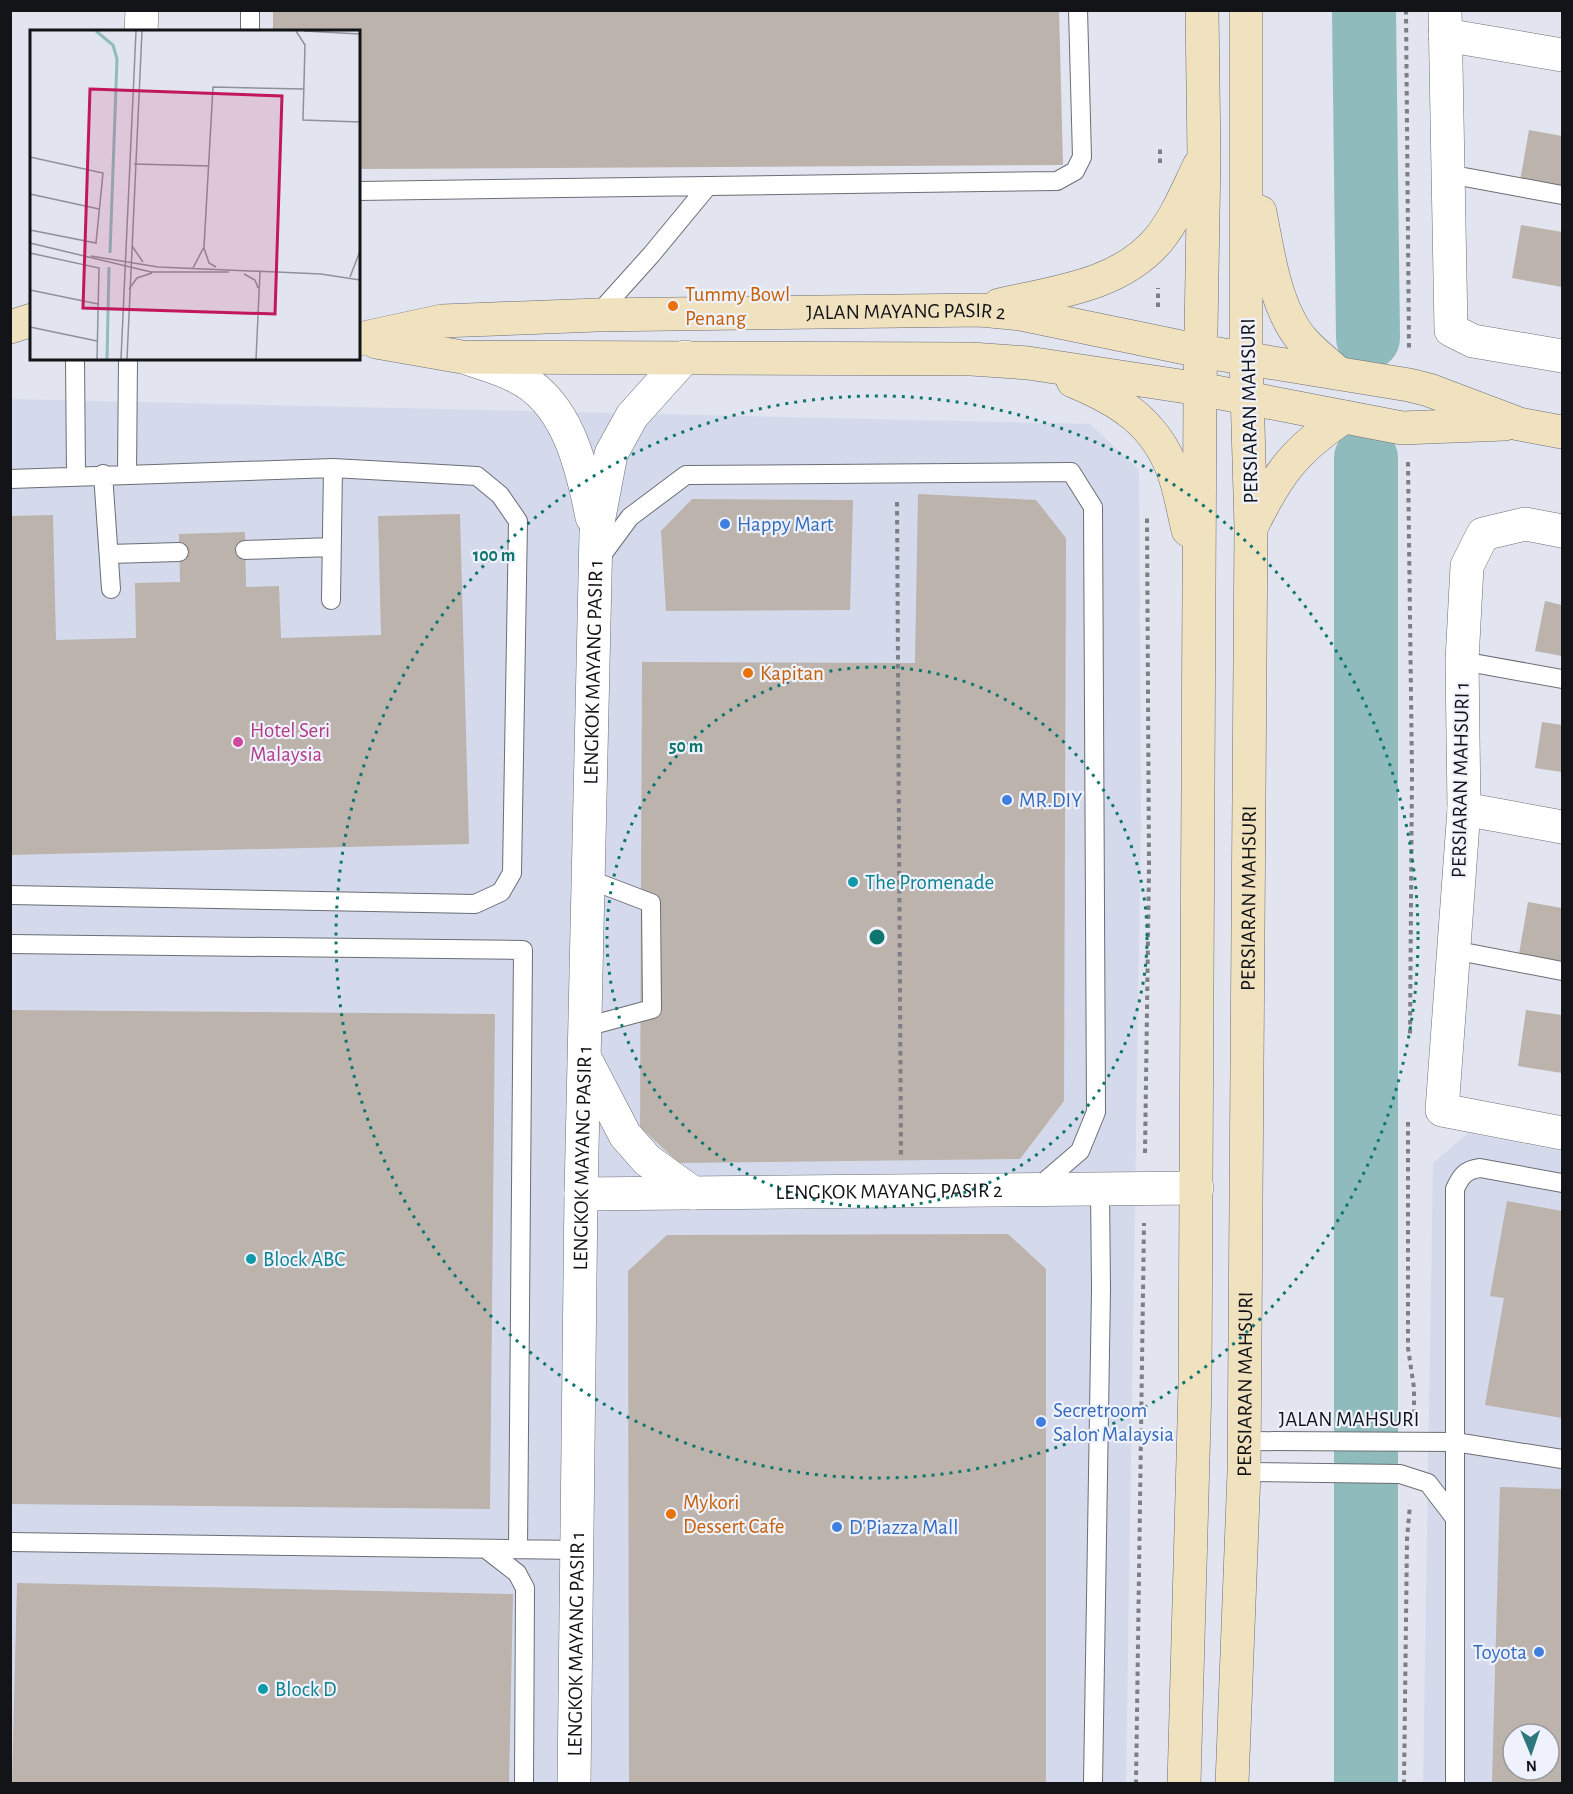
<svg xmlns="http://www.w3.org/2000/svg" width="1573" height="1794" viewBox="0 0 1573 1794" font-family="'Alegreya Sans',sans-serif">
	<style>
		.built { fill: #d4daeb; fill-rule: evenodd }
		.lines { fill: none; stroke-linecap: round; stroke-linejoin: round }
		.river { stroke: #8fbbbd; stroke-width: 64 }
		.building { fill: #bbb3ac; fill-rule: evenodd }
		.lane-casing { stroke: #6b6e76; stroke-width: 20 }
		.street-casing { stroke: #6b6e76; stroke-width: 34 }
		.secondary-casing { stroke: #6b6e76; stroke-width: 34 }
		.path { stroke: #7d7f85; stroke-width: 4; stroke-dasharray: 4.5 4.5; stroke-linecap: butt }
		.lane { stroke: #fff; stroke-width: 18 }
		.street { stroke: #fff; stroke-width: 33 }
		.secondary { stroke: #f0e1bf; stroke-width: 33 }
		.ring { fill: none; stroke: #0f766e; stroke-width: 3; stroke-dasharray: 3 6 }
		.food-dot { fill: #e8710a; stroke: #eff2fc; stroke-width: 2 }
		.shop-dot { fill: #3f7fe0; stroke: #eff2fc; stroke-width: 2 }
		.hotel-dot { fill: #d1479c; stroke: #eff2fc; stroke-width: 2 }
		.culture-dot { fill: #0f9aa8; stroke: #eff2fc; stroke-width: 2 }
		.labels { text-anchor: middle; stroke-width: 4.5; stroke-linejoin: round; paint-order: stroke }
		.food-label { font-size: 21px; fill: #c56008; stroke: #eff2fc; text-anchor: start }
		.street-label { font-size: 21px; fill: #131417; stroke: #eff2fc }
		.shop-label { font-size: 21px; fill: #366cbe; stroke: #eff2fc; text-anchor: start }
		.hotel-label { font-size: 21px; fill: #b23c85; stroke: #eff2fc; text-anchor: start }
		.culture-label { font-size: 21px; fill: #0d838f; stroke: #eff2fc; text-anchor: start }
		.inset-river { fill: none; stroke: #8fbbbd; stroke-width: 3 }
		.inset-road { fill: none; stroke: #8f9199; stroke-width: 1.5 }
		.view { fill: #c2185b; fill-opacity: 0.15; stroke: #c2185b; stroke-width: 3 }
		.inset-edge { fill: none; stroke: #131417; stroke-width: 3 }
		.centre { fill: #0f766e; stroke: #eff2fc; stroke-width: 3 }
		.ring-label { font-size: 18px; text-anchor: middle; font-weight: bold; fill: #0f766e; stroke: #eff2fc; stroke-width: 4.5; stroke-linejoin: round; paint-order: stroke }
	</style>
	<rect width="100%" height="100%" fill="#e2e5ef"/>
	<path class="built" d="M11,399L1090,424L1139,470L1141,815L1126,1783L11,1784Z
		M1468,1133L1562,1151V1783L1423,1784L1433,1163ZM1513,1734H1549V1770H1513Z"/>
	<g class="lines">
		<path class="river" d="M1364,10L1368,338
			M1366,458V1784"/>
	</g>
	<path class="building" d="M273,10H1059L1063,165L358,169V32H273Z
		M1529,130L1562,136V188L1520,181Z
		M1521,225L1562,232V287L1512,278Z
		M918,494L1036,500L1066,538L1064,1101L1020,1159L679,1163L640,1127L642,662L915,663Z
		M692,499L853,500L850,610L666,611L661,531Z
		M460,514L469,844L10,855V516L53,515L56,640L136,638L135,583L180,582L179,534L245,532L246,587L279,586L281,638L381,635L378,516Z
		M1545,601L1562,605V656L1535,651Z
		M1542,722L1562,725V772L1535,768Z
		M1528,902L1562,908V961L1519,954Z
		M10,1010L495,1014L490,1509L10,1504Z
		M1526,1010L1562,1015V1073L1518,1066Z
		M1507,1201L1562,1211V1418L1485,1405L1504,1298L1490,1296Z
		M1008,1234L1046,1269V1784H629L628,1271L667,1235Z
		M1500,1487L1562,1489V1784H1492ZM1513,1734H1549V1770H1513Z
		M17,1583L513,1594L509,1784H12Z"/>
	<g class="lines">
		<g class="lane-casing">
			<path id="lane" d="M250,10V32
				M1448,174L1562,195
				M358,191L1057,181L1075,171L1082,157L1078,10
				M597,315L651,255L708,186
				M75,358L76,476
				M103,474L111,589
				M127,474L128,358
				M10,479L333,468L477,476L500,495L518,521L512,873L501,892L475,904L10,895
				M245,550L331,547
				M109,554L179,552
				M599,559L630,517L686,475L1071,472L1093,507L1096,1112L1080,1151L1037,1188
				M331,600L333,468
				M1462,661L1562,679
				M10,944L523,950L518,1549
				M1453,950L1562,971
				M585,1027L652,1009L651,903L588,879
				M1244,1441L1455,1442L1562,1459
				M1247,1472L1400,1474L1428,1483L1454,1517
				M10,1542L577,1550
				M486,1549L517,1573L525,1588L524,1784
				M1093,1784L1101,1289L1100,1189
				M1455,1784V1189C1461,1176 1465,1170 1480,1168L1562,1183"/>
		</g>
		<g class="street-casing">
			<g id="street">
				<path d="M1445,10L1451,330L1473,341L1562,356"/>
				<path d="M141,32L142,10"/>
				<path d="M1445,35L1562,55"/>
				<path d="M467,358C483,364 500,368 515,376C567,400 582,466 592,517"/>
				<path d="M1562,531L1525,524L1483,534L1467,566L1462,661L1464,809L1442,1110L1562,1133"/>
				<path d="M1464,809L1562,827"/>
				<path d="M587,1062L625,1135L647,1160L693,1193"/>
				<path id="s1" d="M581,1194L1197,1188"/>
				<path id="s2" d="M574,1784L581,1194L596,533L611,454L632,416L685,357"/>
			</g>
		</g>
		<g class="secondary-casing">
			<g id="secondary">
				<path d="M1260,212C1268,252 1275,310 1304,342C1314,353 1327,363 1338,373"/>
				<path d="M999,305C1055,292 1120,286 1159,239C1176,218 1187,191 1199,166"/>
				<path d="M10,327L32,320"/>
				<path id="s3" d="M359,339L442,321L597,315L980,310L1021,314L1200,351L1409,385L1429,390L1519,424L1562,432"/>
				<path d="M376,342L462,357L971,359L1028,363L1200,389L1402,428L1505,424"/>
				<path d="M1073,381C1119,400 1155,422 1173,471C1180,489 1183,510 1188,530"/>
				<path d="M1252,526C1278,473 1295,450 1344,417"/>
				<path d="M1184,1784L1195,1386L1200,389L1204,157L1202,10"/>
				<path id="s4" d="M1232,1784L1244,1472L1251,527L1246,358V10"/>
			</g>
		</g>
		<path class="path" d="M1406,10L1409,349
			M1160,163V149
			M1158,307V288
			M1408,462L1412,772L1410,1034
			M897,502L901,1157
			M1408,1122V1348L1414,1388V1414
			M1145,1153L1149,867L1147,518
			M1136,1784L1144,1223
			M1404,1784L1407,1539L1410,1505"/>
		<use href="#lane" class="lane"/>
		<use href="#street" class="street"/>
		<use href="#secondary" class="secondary"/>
	</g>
	<g class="ring">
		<circle cx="877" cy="937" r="270"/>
		<circle cx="877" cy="937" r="541"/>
	</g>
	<g class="food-dot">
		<circle cx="673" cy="306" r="6"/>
		<circle cx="748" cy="673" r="6"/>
		<circle cx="671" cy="1514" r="6"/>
	</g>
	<g class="shop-dot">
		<circle cx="725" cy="524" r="6"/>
		<circle cx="1007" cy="800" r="6"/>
		<circle cx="1041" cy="1422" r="6"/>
		<circle cx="837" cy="1527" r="6"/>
		<circle cx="1539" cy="1652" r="6"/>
	</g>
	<circle class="hotel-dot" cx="238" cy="742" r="6"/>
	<g class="culture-dot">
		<circle cx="853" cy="882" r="6"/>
		<circle cx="251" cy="1259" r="6"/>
		<circle cx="263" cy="1689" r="6"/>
	</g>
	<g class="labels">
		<g class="food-label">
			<text x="685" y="301">Tummy Bowl<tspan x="685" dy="24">Penang</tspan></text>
			<text x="760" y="680">Kapitan</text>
			<text x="683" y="1509">Mykori<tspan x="683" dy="24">Dessert Cafe</tspan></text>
		</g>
		<g class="street-label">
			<text dy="7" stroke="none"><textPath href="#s3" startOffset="549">JALAN MAYANG PASIR 2</textPath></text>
			<text transform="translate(1249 411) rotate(-91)" y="7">PERSIARAN MAHSURI</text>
			<text dy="7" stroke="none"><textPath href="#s2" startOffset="1112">LENGKOK MAYANG PASIR 1</textPath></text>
			<text transform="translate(1460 780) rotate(-89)" y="7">PERSIARAN MAHSURI 1</text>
			<text dy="7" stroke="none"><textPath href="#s4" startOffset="886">PERSIARAN MAHSURI</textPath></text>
			<text dy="7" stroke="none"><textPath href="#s2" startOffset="626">LENGKOK MAYANG PASIR 1</textPath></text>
			<text dy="7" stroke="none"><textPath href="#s1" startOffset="308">LENGKOK MAYANG PASIR 2</textPath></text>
			<text dy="7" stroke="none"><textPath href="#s4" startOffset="400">PERSIARAN MAHSURI</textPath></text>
			<text x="1349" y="1426">JALAN MAHSURI</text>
			<text dy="7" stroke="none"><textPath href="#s2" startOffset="140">LENGKOK MAYANG PASIR 1</textPath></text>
		</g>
		<g class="shop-label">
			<text x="737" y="531">Happy Mart</text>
			<text x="1019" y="807">MR.DIY</text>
			<text x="1053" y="1417">Secretroom<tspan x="1053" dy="24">Salon Malaysia</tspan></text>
			<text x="849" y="1534">D'Piazza Mall</text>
			<text x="1527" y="1659" text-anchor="end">Toyota</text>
		</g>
		<g class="hotel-label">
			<text x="250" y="737">Hotel Seri<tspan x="250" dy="24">Malaysia</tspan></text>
		</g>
		<g class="culture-label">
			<text x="865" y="889">The Promenade</text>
			<text x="263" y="1266">Block ABC</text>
			<text x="275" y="1696">Block D</text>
		</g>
	</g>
	<g transform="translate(30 30)">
		<rect width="330" height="330" fill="#e2e5ef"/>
		<path class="inset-river" d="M66,1L83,15L87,29L80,223M77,329L79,237"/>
		<path class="inset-road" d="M266,1L275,15L273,90L330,92M274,1L330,4M0,127L73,143L66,213L0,200M104,134L179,136M0,164L69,179M0,213L121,242H199M102,216L113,232M174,218L179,233L186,237M0,223L69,238L67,329M61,226L128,237L291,244L330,250M163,238L174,217L183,57L273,59M214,244L225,250L228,258M320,247L330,221M99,259L107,248L122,243M0,260L68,274M0,297L67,311M91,329L106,1M97,329L112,1M226,329L230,242"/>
		<path class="view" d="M60,59L252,66L245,284L53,278Z"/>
		<rect width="330" height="330" class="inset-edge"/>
	</g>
	<circle cx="877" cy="937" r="9" class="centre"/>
	<g class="ring-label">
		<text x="494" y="561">100 m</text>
		<text x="686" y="752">50 m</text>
	</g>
	<rect width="1573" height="1794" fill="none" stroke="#131417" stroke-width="24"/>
	<g transform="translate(1531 1752) rotate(178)"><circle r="28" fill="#eff2fc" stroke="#9799a0" stroke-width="1.5"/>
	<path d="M0-4.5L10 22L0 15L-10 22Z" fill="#2e777d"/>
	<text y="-9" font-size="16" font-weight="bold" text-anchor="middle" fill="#131417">N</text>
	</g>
</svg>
